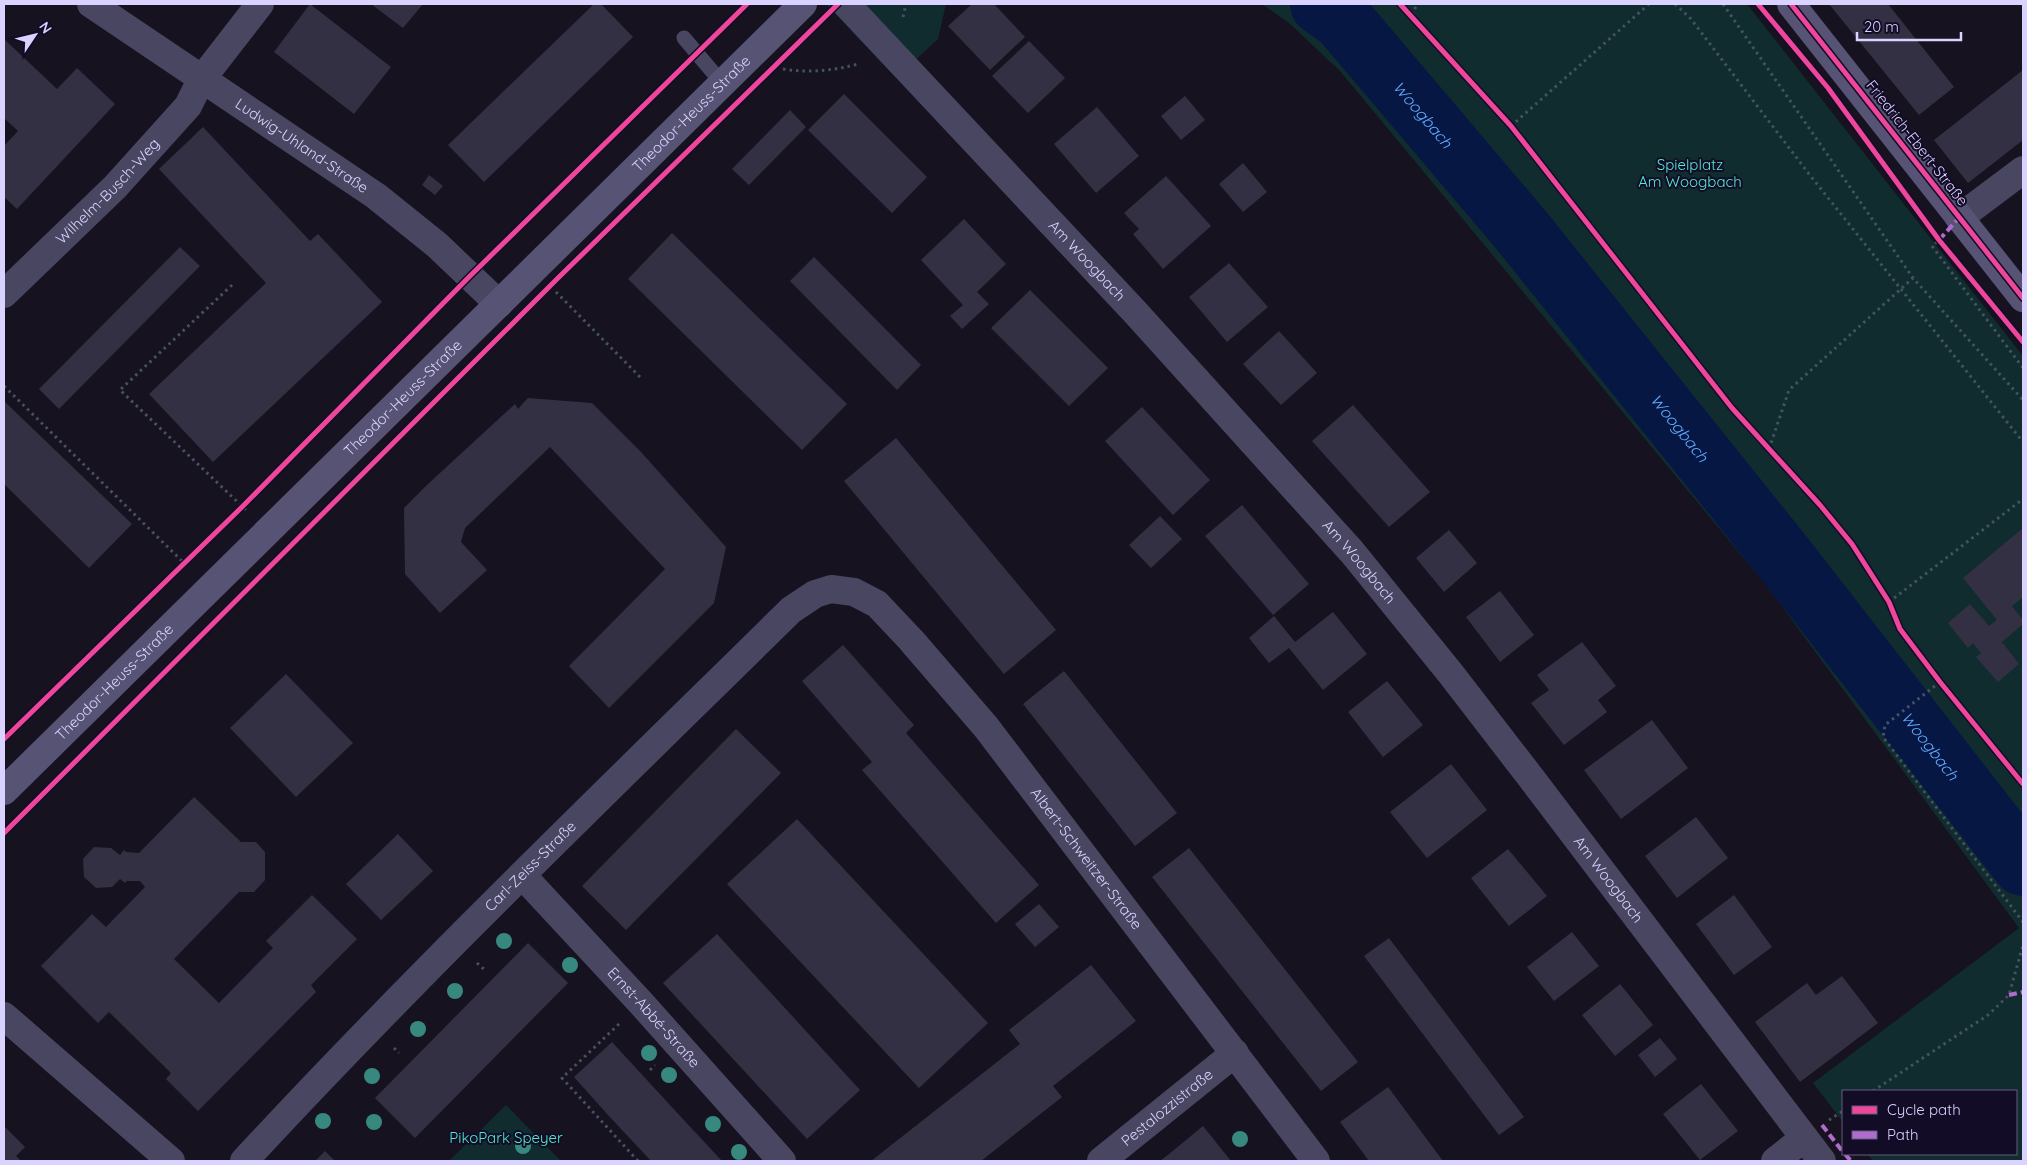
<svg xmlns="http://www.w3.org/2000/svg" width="2027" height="1165" viewBox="0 0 2027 1165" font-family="Quicksand,sans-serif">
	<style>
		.green { fill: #102c2f }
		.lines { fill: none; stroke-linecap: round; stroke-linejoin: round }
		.river { stroke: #071743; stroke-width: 62 }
		.building { fill: #343043 }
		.path { stroke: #445262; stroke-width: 3; stroke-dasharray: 2.5 4; stroke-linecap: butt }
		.service { stroke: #494662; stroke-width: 15 }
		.minor { stroke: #494662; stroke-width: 28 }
		.secondary { stroke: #575374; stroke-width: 28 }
		.quiet { stroke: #b06ccc; stroke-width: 4; stroke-dasharray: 8 4; stroke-linecap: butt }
		.cycleway-casing { stroke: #130c26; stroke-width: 8 }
		.cycleway { stroke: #ed469a; stroke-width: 5 }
		.tree { fill: #378980 }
		.labels { text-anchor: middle; stroke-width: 4; stroke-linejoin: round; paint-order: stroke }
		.street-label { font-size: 15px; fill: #dad2ff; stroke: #130c26 }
		.park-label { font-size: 15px; fill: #52ebcf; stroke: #130c26 }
		.water-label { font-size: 16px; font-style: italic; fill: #60aaff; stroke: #130c26 }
	</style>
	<rect width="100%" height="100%" fill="#161220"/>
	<path class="green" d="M826,4H946L938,39L896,78Z
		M1262,4H1747L2023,356V1161H1873L1867,1154H2016V1091H1843V1122L1813,1083L2019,928L1766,585L1340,71L1289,23Z
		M506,1105L561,1161H449Z"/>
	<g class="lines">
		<path class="river" id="s1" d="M1321,4L1342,19L1521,230L1780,553L2023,865"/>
	</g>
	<path class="building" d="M310,4L391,67L354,114L274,52Z
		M371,4H423L403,28Z
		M594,4H601L633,37L484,182L448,145Z
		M972,4H994L1025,37L990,70L948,26Z
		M1829,4H1888L1954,87L1919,115Z
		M4,39L57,89L77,68L115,104L17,209L4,197V146L18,131L4,118Z
		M1029,41L1065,78L1028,113L992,76Z
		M2023,70V140L1968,183L1934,140Z
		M844,94L927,177L892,213L808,130Z
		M1185,96L1205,120L1181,140L1161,116Z
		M1097,107L1139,156L1096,193L1054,144Z
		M790,110L806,127L749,185L732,169Z
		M203,127L310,241L318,234L382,302L213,462L149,394L266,283L159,169Z
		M1243,163L1267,192L1243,212L1219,184Z
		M429,175L443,186L435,195L422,185Z
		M1166,176L1211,226L1163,269L1133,234L1139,229L1124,213Z
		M964,219L1006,264L977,292L989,304L962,329L950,316L963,305L921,260Z
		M672,233L847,404L802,450L628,279Z
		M180,247L200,266L59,409L39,389Z
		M814,257L921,365L897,390L790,281Z
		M1229,263L1268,307L1227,342L1189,297Z
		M1030,290L1108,368L1069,406L991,328Z
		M1279,331L1317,373L1281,405L1243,364Z
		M528,398L592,403L641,452L726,547L714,603L609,708L569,666L665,569L550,447L465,528L461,542L487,570L440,613L405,574L404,508L428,484L515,404L518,409Z
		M4,401L132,524L89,568L4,484Z
		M1353,405L1430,492L1389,527L1312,441Z
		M1142,407L1210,480L1173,515L1105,441Z
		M896,438L1056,630L1004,674L844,481Z
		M1242,505L1309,584L1273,615L1205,536Z
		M1160,516L1182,539L1151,568L1129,545Z
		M2023,528V597L2012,606L2023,620V624L2002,642L2019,664L1998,682L1976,657L1981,653L1973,643L1968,648L1948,623L1970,604L1989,626L1997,620L1963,578Z
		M1449,530L1477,563L1444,592L1416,558Z
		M1500,591L1534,635L1500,662L1466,617Z
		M1333,612L1367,654L1323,690L1289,648L1269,663L1249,638L1274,616L1295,642Z
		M1582,642L1616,686L1598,700L1607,712L1564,745L1531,703L1549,690L1537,675Z
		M843,645L914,725L906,733L1039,885L996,923L862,770L872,762L802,681Z
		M1064,671L1177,813L1135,846L1023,704Z
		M286,674L353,743L296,797L230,728Z
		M1387,681L1423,725L1383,757L1348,712Z
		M1652,720L1688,768L1621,819L1584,770Z
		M736,729L781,773L626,930L582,886Z
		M1451,764L1487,810L1427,858L1390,812Z
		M194,797L241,842H256L265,852V880L254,892H239L174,959L219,1003L273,948L266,941L312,895L357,939L311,985L316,992L198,1111L166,1079L171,1073L109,1012L98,1023L41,966L92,914L106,927L145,887L140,881H127L125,883L120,879L112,887L96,888L84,877L83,859L94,847L111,848L120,855L124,850L126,852L139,853Z
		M1696,817L1728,858L1677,898L1645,856Z
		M797,819L988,1023L919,1088L727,884Z
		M398,834L433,871L381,920L346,884Z
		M1189,848L1358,1062L1321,1091L1152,877Z
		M1508,849L1547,896L1509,926L1471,878Z
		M1734,895L1772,947L1734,975L1696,924Z
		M1039,904L1059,927L1035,947L1015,924Z
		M1572,932L1599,966L1554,1001L1527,967Z
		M717,934L860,1090L807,1139L663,983Z
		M1389,938L1524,1117L1499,1135L1364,956Z
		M528,943L568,983L415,1138L375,1098Z
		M1091,965L1136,1021L1053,1086L1062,1097L981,1161H871L1020,1044L1009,1030Z
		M1842,976L1878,1023L1800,1082L1755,1022L1807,983L1816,995Z
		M1620,984L1653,1025L1615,1056L1582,1015Z
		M1660,1038L1677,1059L1655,1077L1638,1055Z
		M612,1042L681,1117L722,1161H651L608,1115L574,1077Z
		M1701,1084L1738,1131L1700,1160L1663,1114Z
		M1388,1087L1443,1161H1369L1340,1122Z
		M4,1126L25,1147L16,1156L21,1161H4Z
		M1203,1126L1231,1161H1160L1169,1154Z
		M325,1151L335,1161H315Z"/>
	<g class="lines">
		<path class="path" d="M1675,4L1691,19L1809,174L2023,442
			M1723,4L1913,278
			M1412,15L1417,4
			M903,17L906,4
			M783,69C809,73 832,71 858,64
			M1511,126L1649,4
			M1937,242L1932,246L2023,368
			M232,285L120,390L246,510
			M556,292L640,377
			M4,386L187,566
			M1769,449L1789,390L1913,278L2023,400
			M1889,602L2023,499
			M1940,682L1885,725L1883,737L2023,922
			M477,963L486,971
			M619,1024L562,1078L638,1161
			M394,1048L399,1053
			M650,1070L655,1065
			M1873,1091L1988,1015L2009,995L2023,945
			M1829,1120L1843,1111"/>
		<path class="service" d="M684,38L722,83"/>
		<g class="minor">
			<path id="s2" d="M91,4L376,196L437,245L499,304"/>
			<path id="s3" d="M846,4L1135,312L1352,552L1451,674L1535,783L1822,1161"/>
			<path d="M1959,218L2023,170"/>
			<path id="s4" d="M4,294L115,187L188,106L201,80L260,4"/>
			<path id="s5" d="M522,875L641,1003L782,1161"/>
			<path d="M4,1016L171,1161"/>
			<path id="s6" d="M244,1161C420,971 607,791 791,610L815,594L831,589L854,592L877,604L911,640L986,727L1316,1161"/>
			<path id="s7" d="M1101,1161L1235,1053"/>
			<path d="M1775,1161L1804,1138"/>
		</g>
		<g class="secondary">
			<path d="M1791,4L2023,298"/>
			<path id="s8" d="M4,791L803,4"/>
		</g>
		<path class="quiet" d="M1939,240L1959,218
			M2009,995L2023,992
			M1822,1125L1843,1152
			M1845,1154L1851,1161"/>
		<g class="cycleway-casing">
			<path id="cycleway" d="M1400,4L1511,126L1732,408L1820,505L1852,544L1889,602L1900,629L1940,682L2023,784
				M1758,4L1828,88L1939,240L2023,342
				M1791,4L2023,298
				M4,739L242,507L470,276L747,4
				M4,833L557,279L838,4"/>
		</g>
		<use href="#cycleway" class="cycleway"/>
	</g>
	<g class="tree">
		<circle cx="504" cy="941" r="8"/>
		<circle cx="570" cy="965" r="8"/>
		<circle cx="455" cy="991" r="8"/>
		<circle cx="418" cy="1029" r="8"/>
		<circle cx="649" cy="1053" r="8"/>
		<circle cx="669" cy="1075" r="8"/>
		<circle cx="372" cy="1076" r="8"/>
		<circle cx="323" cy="1121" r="8"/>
		<circle cx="374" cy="1122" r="8"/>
		<circle cx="713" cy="1124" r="8"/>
		<circle cx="1240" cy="1139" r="8"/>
		<circle cx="523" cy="1146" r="8"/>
		<circle cx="739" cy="1152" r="8"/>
	</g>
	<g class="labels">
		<g class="street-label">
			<text dy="5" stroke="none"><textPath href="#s8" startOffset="965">Theodor-Heuss-Straße</textPath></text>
			<text transform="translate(1917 143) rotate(52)" y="5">Friedrich-Ebert-Straße</text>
			<text dy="5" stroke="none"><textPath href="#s2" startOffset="254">Ludwig-Uhland-Straße</textPath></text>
			<text dy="5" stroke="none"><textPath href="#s4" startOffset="146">Wilhelm-Busch-Weg</textPath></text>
			<text dy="5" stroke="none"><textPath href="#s3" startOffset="352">Am Woogbach</textPath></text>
			<text dy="5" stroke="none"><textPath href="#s8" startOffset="560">Theodor-Heuss-Straße</textPath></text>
			<text dy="5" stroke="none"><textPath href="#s3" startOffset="758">Am Woogbach</textPath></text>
			<text dy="5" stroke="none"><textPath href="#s8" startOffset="155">Theodor-Heuss-Straße</textPath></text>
			<text dy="5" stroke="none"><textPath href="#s6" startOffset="1201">Albert-Schweitzer-Straße</textPath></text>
			<text dy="5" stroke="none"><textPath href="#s6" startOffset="411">Carl-Zeiss-Straße</textPath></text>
			<text dy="5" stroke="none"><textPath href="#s3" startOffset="1162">Am Woogbach</textPath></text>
			<text dy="5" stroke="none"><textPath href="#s5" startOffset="194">Ernst-Abbé-Straße</textPath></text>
			<text dy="5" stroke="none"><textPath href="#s7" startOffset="85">Pestalozzistraße</textPath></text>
		</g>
		<g class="park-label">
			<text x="1690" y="170">Spielplatz<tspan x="1690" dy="17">Am Woogbach</tspan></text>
			<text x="506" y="1143">PikoPark Speyer</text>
		</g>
		<g class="water-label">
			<text dy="6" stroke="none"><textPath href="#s1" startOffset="151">Woogbach</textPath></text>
			<text dy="6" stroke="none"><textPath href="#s1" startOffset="556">Woogbach</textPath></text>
			<text dy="6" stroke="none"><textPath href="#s1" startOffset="961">Woogbach</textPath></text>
		</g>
	</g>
	<rect width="2027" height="1165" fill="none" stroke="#dad2ff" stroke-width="10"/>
	<rect x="1842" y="1090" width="175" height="65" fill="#130c26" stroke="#635b7d"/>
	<rect x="1852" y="1106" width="25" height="8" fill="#ed469a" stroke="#635b7d"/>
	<text x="1887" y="1115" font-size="15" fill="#dad2ff">Cycle path</text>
	<rect x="1852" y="1131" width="25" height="8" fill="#b06ccc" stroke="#635b7d"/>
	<text x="1887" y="1140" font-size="15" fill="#dad2ff">Path</text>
	<g transform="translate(35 35) rotate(55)" stroke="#130c26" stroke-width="4" paint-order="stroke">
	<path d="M0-4L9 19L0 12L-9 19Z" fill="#dad2ff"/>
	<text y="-8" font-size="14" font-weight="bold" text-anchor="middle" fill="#dad2ff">N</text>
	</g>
	<path d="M1857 32v8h104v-8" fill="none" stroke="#dad2ff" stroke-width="2.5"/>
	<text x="1864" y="32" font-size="15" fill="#dad2ff" stroke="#130c26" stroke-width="4" paint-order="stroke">20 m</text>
</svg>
